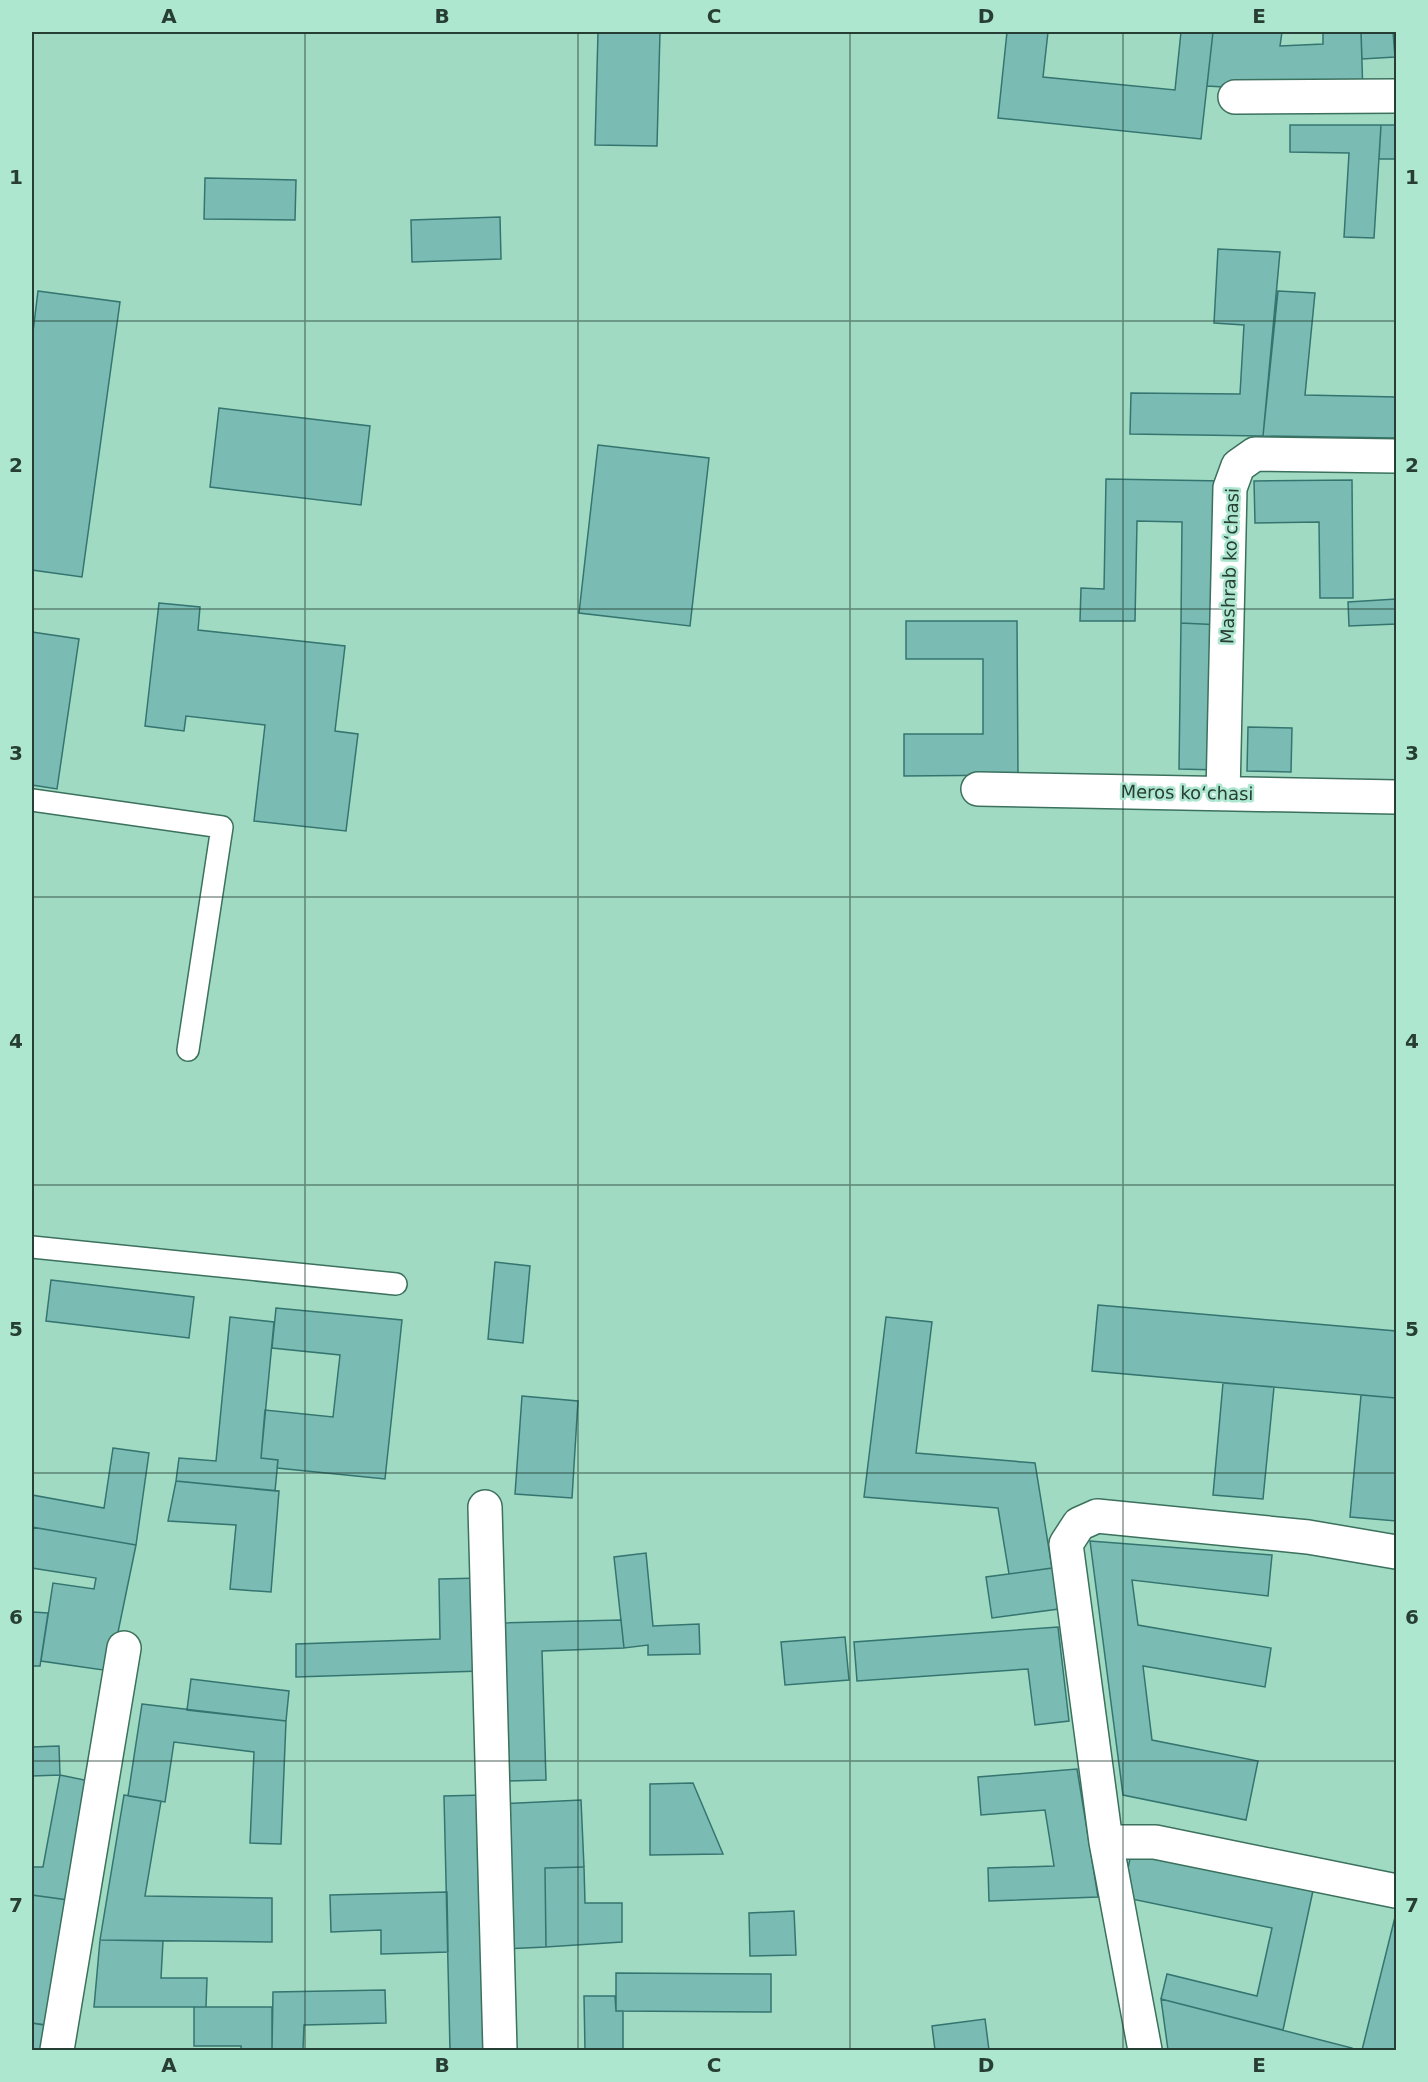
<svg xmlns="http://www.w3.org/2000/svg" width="1428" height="2082" viewBox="0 0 1428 2082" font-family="'DejaVu Sans',sans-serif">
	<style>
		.building { fill: #7abbb4; stroke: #357570; stroke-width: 1.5 }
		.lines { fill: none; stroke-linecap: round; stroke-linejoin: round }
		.service-casing { stroke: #3b715d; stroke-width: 24 }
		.minor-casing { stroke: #3b715d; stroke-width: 36 }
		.service { stroke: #fff; stroke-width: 21 }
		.minor { stroke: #fff; stroke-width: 33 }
		.grid { fill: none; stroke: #273e35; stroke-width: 1.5; stroke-opacity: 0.55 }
		.labels { text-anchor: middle; stroke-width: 5; stroke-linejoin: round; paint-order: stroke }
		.street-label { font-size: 18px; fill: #273e35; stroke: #aee7d0 }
		.neatline { fill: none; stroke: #273e35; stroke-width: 2 }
		.grid-label { font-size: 20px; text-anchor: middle; font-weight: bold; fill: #273e35 }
	</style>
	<rect width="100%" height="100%" fill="#a1dac3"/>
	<path class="building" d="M598,32H660L657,146L595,145Z
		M1007,32H1048L1043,77L1175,90L1181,32H1213L1201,139L998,118Z
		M1213,32H1282L1280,46L1323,44V32H1361L1363,95L1207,86Z
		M1361,32H1393L1395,57L1362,59Z
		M1290,125H1381L1374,238L1344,237L1349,153L1290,152Z
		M1381,125H1396V159H1379Z
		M205,178L296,180L295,220L204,219Z
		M500,217L501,259L412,262L411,220Z
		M1218,249L1280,252L1263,436L1130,434L1131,393L1240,394L1244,325L1214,323Z
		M38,291L120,302L82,577L32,570V340Z
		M1278,291L1315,293L1305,395L1396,397V438L1263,436Z
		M219,408L370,426L361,505L210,487Z
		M598,445L709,458L690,626L579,613Z
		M1106,479L1224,481L1222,625L1181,623L1182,522L1137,521L1135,621H1080L1081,588L1104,589Z
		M1352,480L1353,598H1320L1319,522L1255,523L1254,481Z
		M1396,599V624L1349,626L1348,602Z
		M159,603L200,607L198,630L345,646L335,731L358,734L346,831L254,821L265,725L186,716L184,731L145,726Z
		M906,621H1017L1018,775L904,776V734H983V659H906Z
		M1181,623L1222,625L1220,770L1179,769Z
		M32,632L79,639L57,789L32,785Z
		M1248,727L1292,728L1291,772L1247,771Z
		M495,1262L530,1266L523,1343L488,1339Z
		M51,1280L194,1297L189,1338L46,1321Z
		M1098,1305L1396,1331V1398L1092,1371Z
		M276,1308L402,1320L385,1479L277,1468L278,1460L261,1458L265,1410L333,1417L340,1355L272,1348Z
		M230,1317L274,1322L261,1458L278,1460L275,1491L176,1481L179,1458L216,1461Z
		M886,1317L932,1322L916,1453L1035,1463L1052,1568L1009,1574L998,1508L864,1497Z
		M1223,1383L1274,1387L1263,1499L1213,1495Z
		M1361,1395L1396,1398V1521L1350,1517Z
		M522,1396L578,1401L572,1498L515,1494Z
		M113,1448L149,1453L136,1545L32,1527V1495L104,1508Z
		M176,1481L279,1491L271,1592L230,1589L236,1525L168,1521Z
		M32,1527L136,1545L110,1671L41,1661L53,1583L94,1589L96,1578L32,1568Z
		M1090,1541L1272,1555L1268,1596L1132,1580L1138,1625L1271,1648L1265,1687L1143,1666L1152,1740L1258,1761L1246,1820L1123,1795Z
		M646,1553L653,1626L699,1624L700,1654L648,1655V1645L624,1648L614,1557Z
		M1060,1567L1066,1608L992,1618L986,1577Z
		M480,1578L481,1671L296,1677V1644L440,1639L439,1579Z
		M32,1612L48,1613L40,1666H32Z
		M621,1620L624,1648L542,1651L546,1780L505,1781L501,1623Z
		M1058,1627L1069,1721L1035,1725L1028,1669L857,1681L854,1642Z
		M845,1637L849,1680L785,1685L781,1642Z
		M191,1679L289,1691L286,1721L187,1710Z
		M142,1704L286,1721L281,1844L250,1843L254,1752L174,1742L165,1802L128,1796Z
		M59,1746L60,1775L32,1776V1747Z
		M1077,1769L1098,1897L989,1901L988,1868L1054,1866L1045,1810L981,1815L978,1777Z
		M60,1775L94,1782L68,1900L32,1895V1867H43Z
		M693,1783L723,1854L650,1855V1784Z
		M124,1795L161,1801L145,1896L272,1898V1942L100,1940Z
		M484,1795L489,2050H450L444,1796Z
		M581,1800L584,1867L545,1868L546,1947L505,1949L499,1804Z
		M1132,1849L1314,1886L1283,2030L1161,1999L1167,1974L1257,1996L1272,1928L1122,1897Z
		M584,1867L585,1903H622V1942L546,1947L545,1868Z
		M447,1892L448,1952L381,1954V1930L331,1932L330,1895Z
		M32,1895L68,1900L49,2026L32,2023Z
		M794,1911L796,1955L750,1956L749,1913Z
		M1396,1913V2050H1362Z
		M100,1940L163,1941L161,1978H207L206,2007H94Z
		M616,1973L771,1974V2012L616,2011Z
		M385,1990L386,2023L304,2025L303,2050H272L273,1992Z
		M584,1996H615L616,2011H623V2050H585Z
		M1161,1999L1352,2048V2050H1168Z
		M194,2007H272V2050H241V2046H194Z
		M985,2019L989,2050H935L932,2026Z
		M32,2023L46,2025L41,2050H32Z"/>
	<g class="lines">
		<g class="service-casing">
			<path id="service" d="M32,800L222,827L188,1050
				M32,1247L396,1284"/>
		</g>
		<g class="minor-casing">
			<path id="minor" d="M1235,97L1396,96
				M978,789L1396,797
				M1223,794L1230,488L1238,466L1255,454L1396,456
				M485,1507L500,2050
				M1106,1842H1155L1396,1891
				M57,2050L124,1648
				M1145,2050L1106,1842L1066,1544L1079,1524L1097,1516L1308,1537L1396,1552"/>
		</g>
		<use href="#service" class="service"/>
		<use href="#minor" class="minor"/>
	</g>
	<path class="grid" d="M305,32V2050M578,32V2050M850,32V2050M1123,32V2050M32,321H1396M32,609H1396M32,897H1396M32,1185H1396M32,1473H1396M32,1761H1396"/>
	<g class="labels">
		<g class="street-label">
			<text transform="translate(1230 566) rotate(-88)" y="6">Mashrab koʻchasi</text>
			<text transform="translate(1187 793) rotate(1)" y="6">Meros koʻchasi</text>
		</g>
	</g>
	<rect width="1428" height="2082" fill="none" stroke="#aee7d0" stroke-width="66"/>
	<rect x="33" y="33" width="1362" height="2016" class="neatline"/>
	<g class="grid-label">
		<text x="169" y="23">A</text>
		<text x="442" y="23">B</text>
		<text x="714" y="23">C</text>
		<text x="986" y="23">D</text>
		<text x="1259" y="23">E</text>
		<text x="16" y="184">1</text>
		<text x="1412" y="184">1</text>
		<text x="16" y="472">2</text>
		<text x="1412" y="472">2</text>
		<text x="16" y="760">3</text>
		<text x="1412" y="760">3</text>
		<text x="16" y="1048">4</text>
		<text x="1412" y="1048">4</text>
		<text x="16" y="1336">5</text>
		<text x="1412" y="1336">5</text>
		<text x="16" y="1624">6</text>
		<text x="1412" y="1624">6</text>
		<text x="16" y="1912">7</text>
		<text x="1412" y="1912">7</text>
		<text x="169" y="2072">A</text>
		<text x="442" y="2072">B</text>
		<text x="714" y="2072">C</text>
		<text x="986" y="2072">D</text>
		<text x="1259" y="2072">E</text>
	</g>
</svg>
